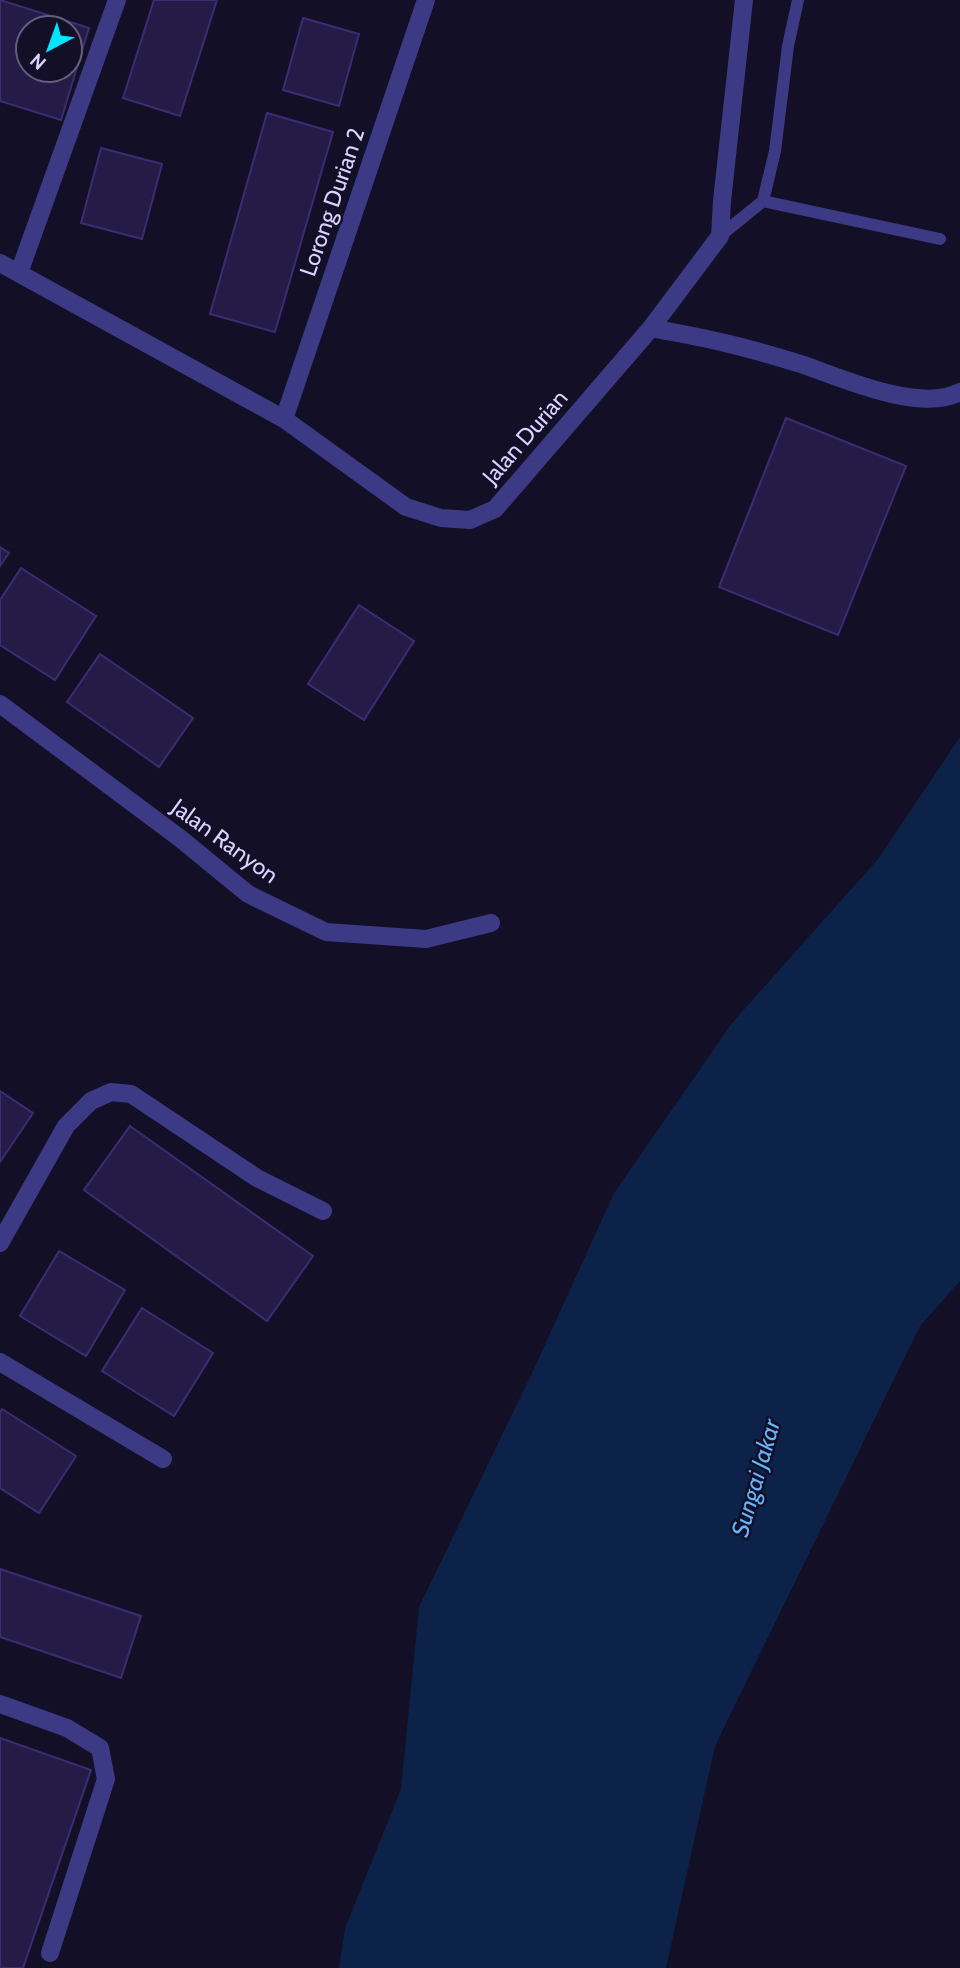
<svg xmlns="http://www.w3.org/2000/svg" width="960" height="1968" viewBox="0 0 960 1968" font-family="Cabin,sans-serif">
	<style>
		.water { fill: #0c2248 }
		.building { fill: #241b47; stroke: #3b2d73; stroke-width: 2; fill-rule: evenodd }
		.lines { fill: none; stroke-linecap: round; stroke-linejoin: round }
		.service { stroke: #3d3a85; stroke-width: 12 }
		.minor { stroke: #3d3a85; stroke-width: 18 }
		.labels { text-anchor: middle; stroke-width: 5; stroke-linejoin: round; paint-order: stroke }
		.street-label { font-size: 23px; fill: #d9d4ff; stroke: #130f26 }
		.water-label { font-size: 24px; font-style: italic; fill: #62b6ff; stroke: #130f26 }
	</style>
	<rect width="100%" height="100%" fill="#130f26"/>
	<path class="water" d="M960,737V1281L920,1326L715,1746L666,1968H339L345,1928L401,1789L419,1607L532,1373L614,1193L732,1023L878,859Z"/>
	<path class="building" d="M0,0L89,28L61,120L0,101ZM28,28H70V70H28Z
		M154,0H217L180,116L123,98Z
		M303,18L359,34L339,106L283,90Z
		M267,113L333,132L275,332L210,314Z
		M101,148L162,164L142,239L81,223Z
		M786,418L906,466L838,635L719,587Z
		M0,547L9,553L0,566Z
		M21,568L96,616L55,680L0,645V600Z
		M359,605L414,641L364,720L308,684Z
		M100,654L193,718L159,767L67,702Z
		M0,1091L33,1113L0,1162Z
		M130,1126L313,1256L267,1321L84,1190Z
		M59,1251L125,1290L86,1356L20,1316Z
		M142,1308L213,1353L174,1416L102,1371Z
		M2,1409L76,1456L39,1513L0,1488V1412Z
		M0,1569L141,1616L121,1678L0,1637Z
		M0,1738L91,1770L23,1968H0Z"/>
	<g class="lines">
		<path class="service" d="M763,201L940,239
			M720,236L763,201L775,151L788,46L798,0"/>
		<path class="minor" d="M0,263L284,419L406,507L441,518L470,520L495,509L651,328L720,236L722,201L744,0
			M19,273L117,0
			M651,328C676,333 701,337 725,343C751,349 778,357 804,365C843,379 921,413 960,392
			M284,419L426,0
			M0,704L181,839L248,894L326,932L426,939L491,923
			M0,1243L66,1126L91,1101L111,1092L131,1094L257,1178L323,1211
			M0,1362L163,1459
			M0,1704L67,1728L100,1748L106,1779L50,1953"/>
	</g>
	<g class="labels">
		<g class="street-label">
			<text transform="translate(332 202) rotate(-71)" y="8">Lorong Durian 2</text>
			<text transform="translate(525 437) rotate(-49)" y="8">Jalan Durian</text>
			<text transform="translate(225 841) rotate(36)" y="8">Jalan Ranyon</text>
		</g>
		<g class="water-label">
			<text transform="translate(756 1478) rotate(-74)" y="8">Sungai Jakar</text>
		</g>
	</g>
	<g transform="translate(49 49) rotate(221)"><circle r="33" fill="#130f26" stroke="#625e7d" stroke-width="2"/>
	<path d="M0-5L12 26L0 18L-12 26Z" fill="#00e5ff"/>
	<text y="-10" font-size="19" font-weight="bold" text-anchor="middle" fill="#d9d4ff">N</text>
	</g>
</svg>
